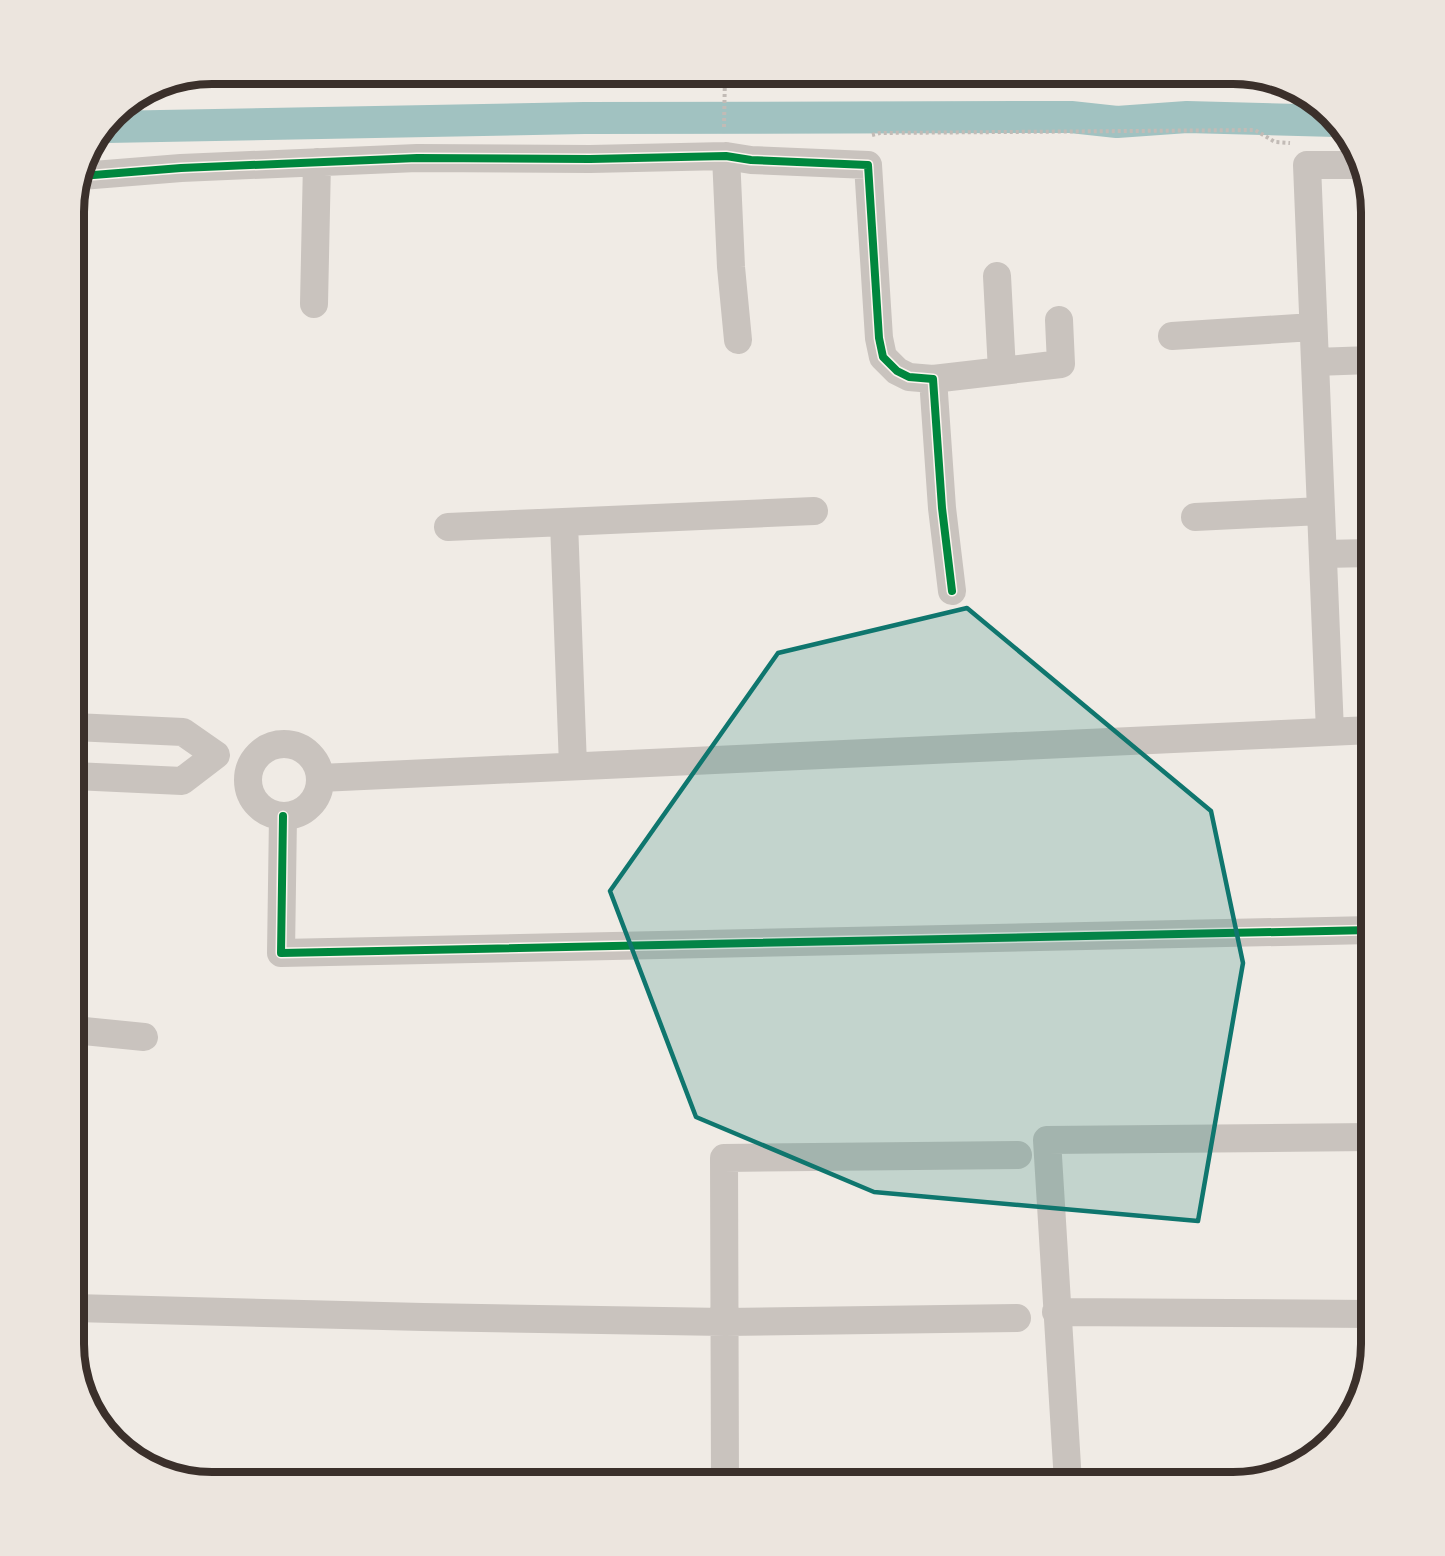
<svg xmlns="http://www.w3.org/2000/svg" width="1445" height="1556" viewBox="0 0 1445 1556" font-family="Commissioner,sans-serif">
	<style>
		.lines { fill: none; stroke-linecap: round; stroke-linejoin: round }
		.canal { stroke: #a1c2c1; stroke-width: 32 }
		.path { stroke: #c2bbb6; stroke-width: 4; stroke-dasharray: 3 3; stroke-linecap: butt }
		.minor { stroke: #c9c3be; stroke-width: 28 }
		.cycleway-casing { stroke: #fbf5ee; stroke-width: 11 }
		.cycleway { stroke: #00873e; stroke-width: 8 }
		.marked { fill: #0f766e; fill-opacity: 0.2; stroke: #0f766e; stroke-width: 4.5; stroke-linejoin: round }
		.rim { fill: none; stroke: #3b302b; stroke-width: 8 }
	</style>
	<rect width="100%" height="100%" fill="#f0ebe5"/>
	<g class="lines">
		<path class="canal" d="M106,127L584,118L1071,117L1117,122L1187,117L1336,121"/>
		<path class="path" d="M188,78L292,74
			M724,127L725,74
			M872,135L880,133L1255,130L1275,142L1290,143"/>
		<path class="minor" d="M726,156L731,267L738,340
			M81,176L181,168L417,158L590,159L726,156L751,160L868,165L879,338L883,357L897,371L909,377L933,379L942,508L952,591
			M74,204V201
			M997,276L1002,371
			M314,304L317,162
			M1172,336L1313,327
			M1315,362L1371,360
			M933,379L1061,364L1059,320
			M1195,517L1321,511
			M564,522L573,766
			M448,527L814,511
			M1323,554L1371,553
			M1330,732L1307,165H1356
			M248 780a36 36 0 1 1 72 0a36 36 0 1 1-72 0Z
			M74,776L182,781L216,755L183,732L74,727
			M320,778L1371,730
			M283,816L281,953L1371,930
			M74,1030L144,1037
			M74,1308L423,1317L725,1322L1017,1318
			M1056,1312L1371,1314
			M725,1482L724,1158L1018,1155
			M1068,1482L1047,1140L1371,1137"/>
		<g class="cycleway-casing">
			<path id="cycleway" d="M81,176L181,168L417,158L590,159L726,156L751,160L868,165L879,338L883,357L897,371L909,377L933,379L942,508L952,591
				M283,816L281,953L1371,930"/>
		</g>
		<use href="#cycleway" class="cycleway"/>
	</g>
	<path class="marked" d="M967,608L1211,811L1243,963L1198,1221L874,1192L696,1117L610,891L778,653Z"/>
	<path d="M0 0H1445V1556H0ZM212 84H1233A128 128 0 0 1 1361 212V1344A128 128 0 0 1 1233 1472H212A128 128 0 0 1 84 1344V212A128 128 0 0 1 212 84Z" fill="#ece5de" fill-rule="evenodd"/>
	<path class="rim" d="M212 84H1233A128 128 0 0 1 1361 212V1344A128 128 0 0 1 1233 1472H212A128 128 0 0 1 84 1344V212A128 128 0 0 1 212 84Z"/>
</svg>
